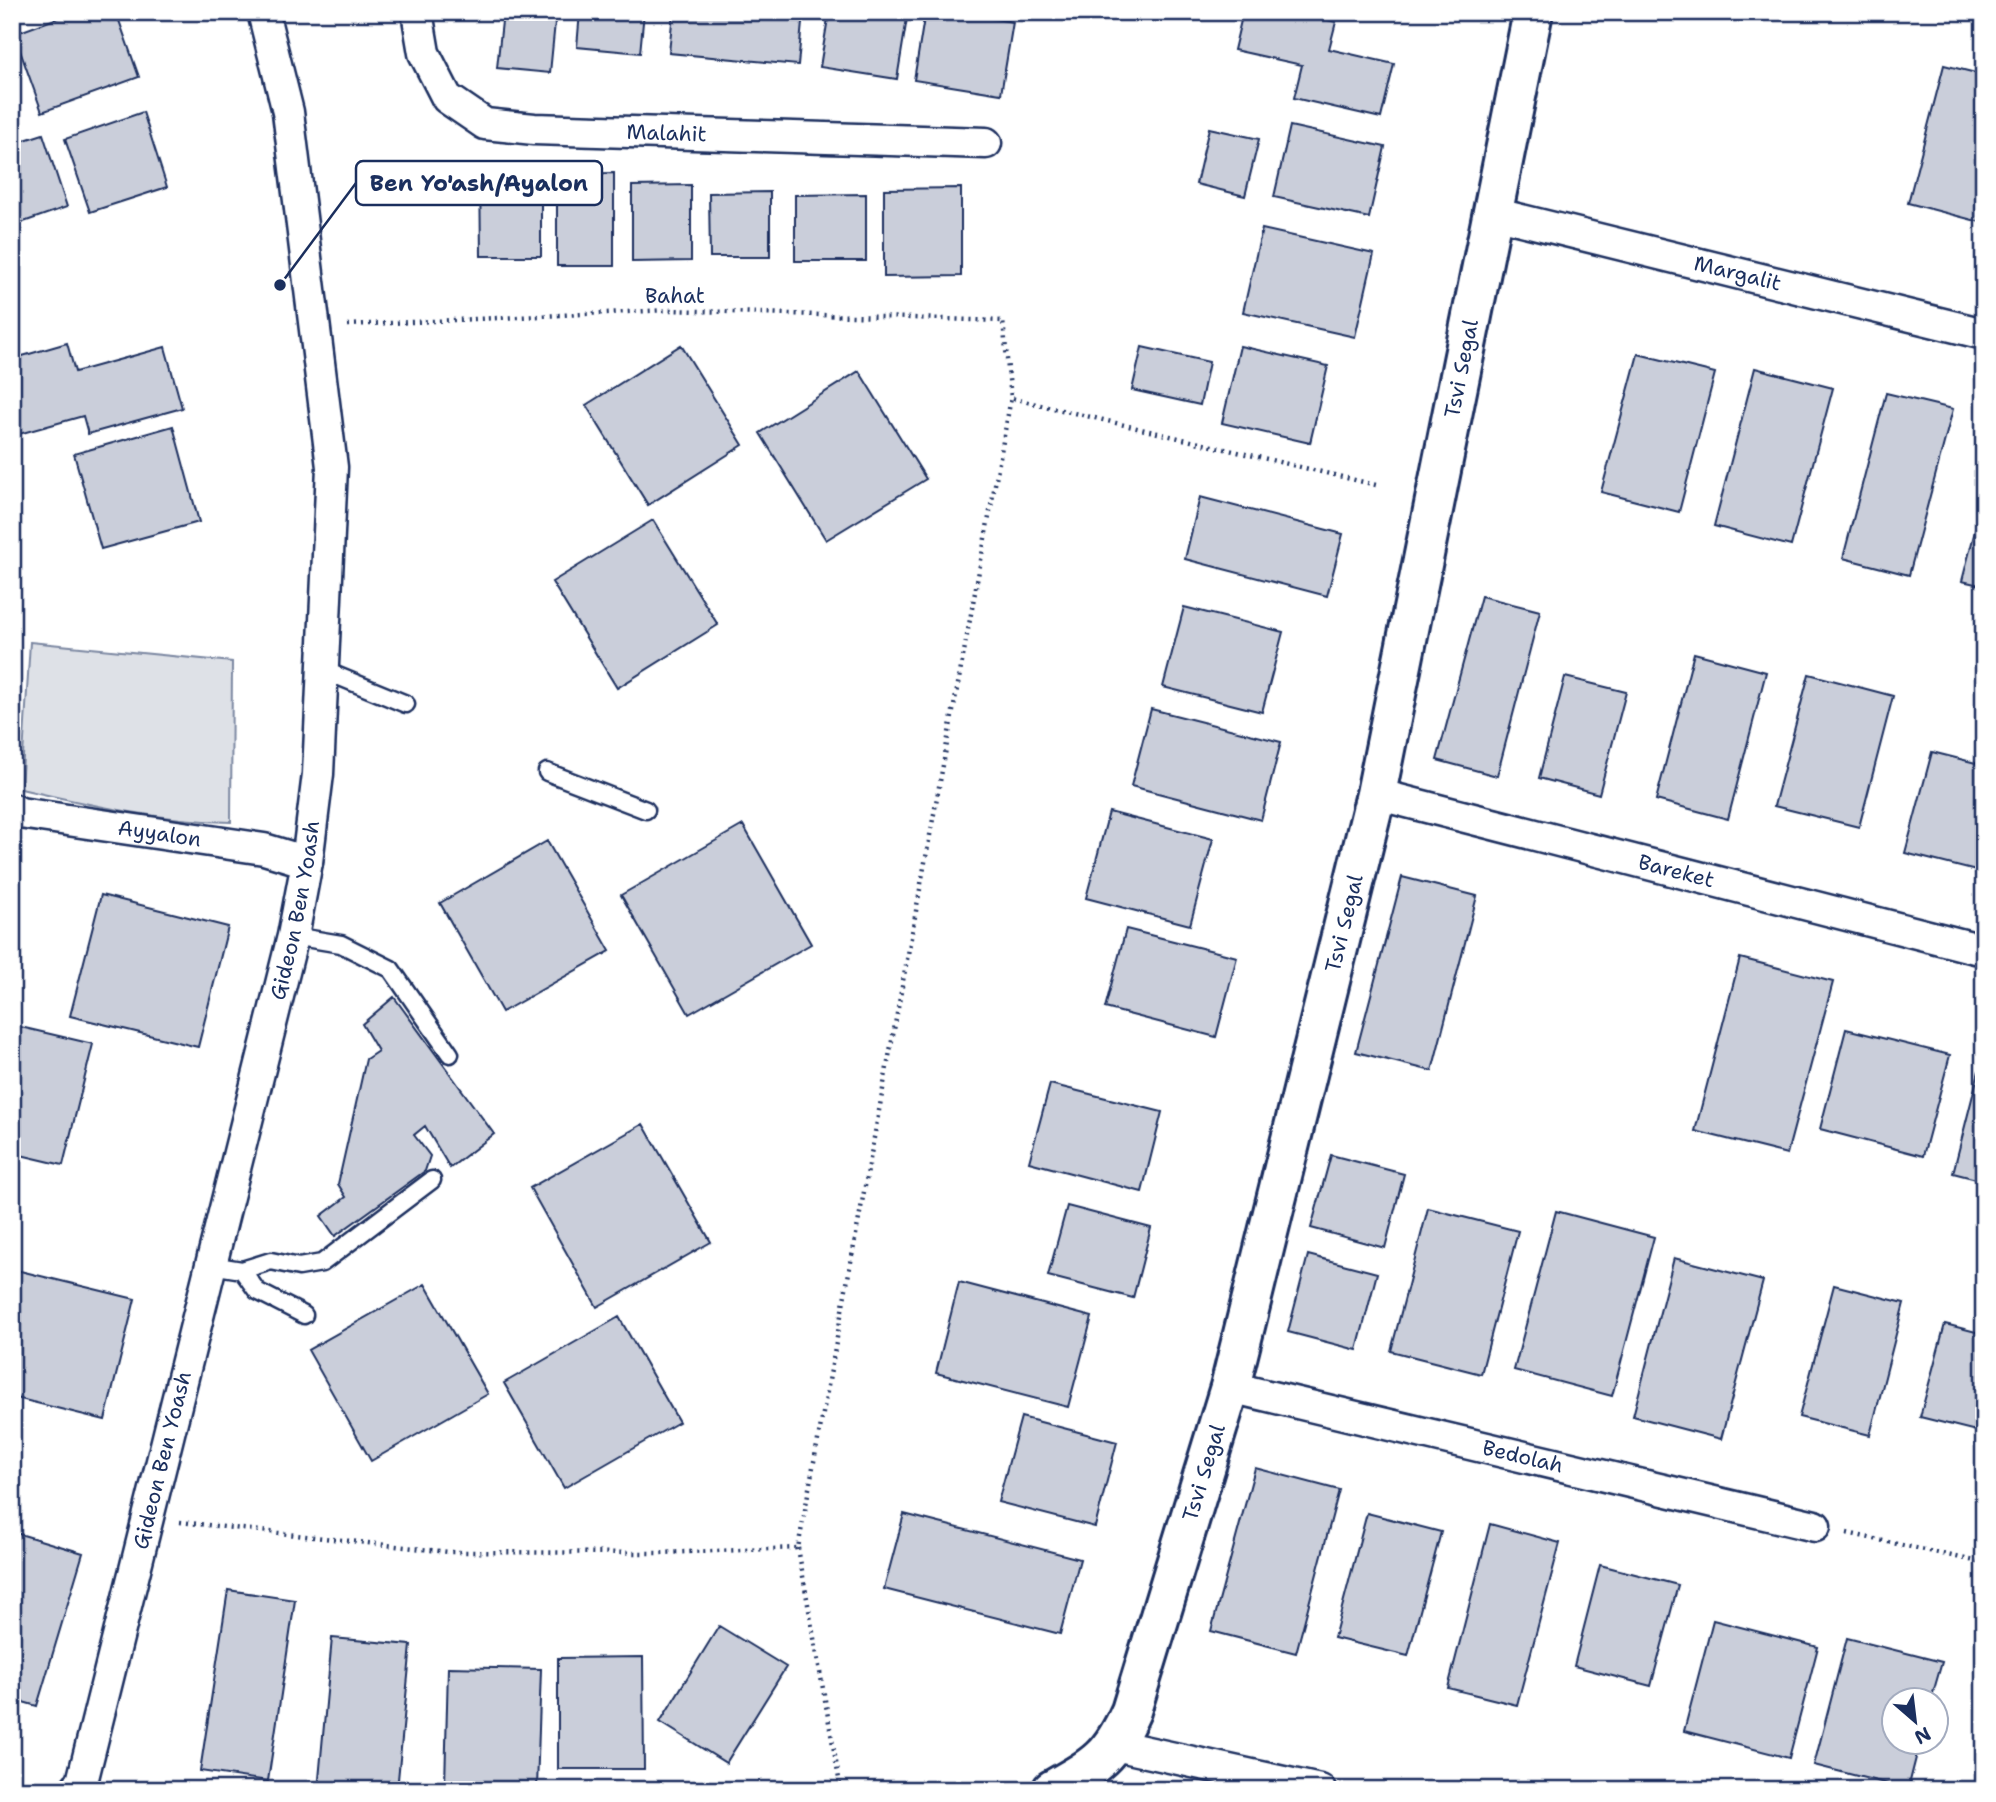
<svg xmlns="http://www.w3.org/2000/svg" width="1996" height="1802" viewBox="0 0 1996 1802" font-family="'Shantell Sans',sans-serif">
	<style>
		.green { fill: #dee1e7; stroke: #7c88a2; stroke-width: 2 }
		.building { fill: #caceda; stroke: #1b2f5e; stroke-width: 2 }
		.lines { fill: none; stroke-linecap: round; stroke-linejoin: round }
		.lane-casing { stroke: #1b2f5e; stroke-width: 21 }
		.street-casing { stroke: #1b2f5e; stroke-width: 35 }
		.secondary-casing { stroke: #1b2f5e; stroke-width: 44 }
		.path { stroke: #1b2f5e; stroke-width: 4.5; stroke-dasharray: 2 5; stroke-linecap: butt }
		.lane { stroke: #fff; stroke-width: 16 }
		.street { stroke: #fff; stroke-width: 30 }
		.secondary { stroke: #fff; stroke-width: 38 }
		.labels { text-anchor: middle; stroke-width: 7; stroke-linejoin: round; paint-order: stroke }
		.street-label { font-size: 21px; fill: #1b2f5e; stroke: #fff }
		.leader { fill: none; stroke: #1b2f5e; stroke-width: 2.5 }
		.callout-dot { fill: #1b2f5e; stroke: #fff; stroke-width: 2.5 }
		.callout { fill: #fff; stroke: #1b2f5e; stroke-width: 2.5 }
		.callout-label { font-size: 23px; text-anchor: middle; font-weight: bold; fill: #1b2f5e }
	</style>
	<rect width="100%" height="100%" fill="#fff"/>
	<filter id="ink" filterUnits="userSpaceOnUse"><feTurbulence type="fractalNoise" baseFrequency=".0143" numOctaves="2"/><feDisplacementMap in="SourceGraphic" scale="14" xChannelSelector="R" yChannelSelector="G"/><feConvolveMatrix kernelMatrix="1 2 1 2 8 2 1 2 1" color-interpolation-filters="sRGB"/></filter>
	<g filter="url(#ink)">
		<path class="green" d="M30,642L232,662L231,822C160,821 91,805 21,789Z"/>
		<path class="building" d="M74,12H116L139,77L42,112L14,34Z
			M503,12H556L550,73L497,68Z
			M580,12H644L640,53L577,47Z
			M673,12H803L798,65L669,53Z
			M829,12H908L897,79L820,67Z
			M925,12H953L1013,22L1001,94L914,80Z
			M1243,12H1293L1336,22L1329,49L1394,64L1381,118L1294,98L1302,65L1234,50Z
			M1944,65L1984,75V223L1908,203Z
			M143,112L167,187L90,212L65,139Z
			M1290,126L1385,147L1369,218L1274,197Z
			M1209,128L1259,139L1245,196L1196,184Z
			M43,134L67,207L12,226V144Z
			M541,165V256H481L480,166Z
			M614,173V266H557V174Z
			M691,185V261L632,262V186Z
			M961,188V276L884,277V189Z
			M770,192V257H710L709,193Z
			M866,194V261H795V195Z
			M1262,229L1374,254L1355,337L1243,312Z
			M67,343L75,372L165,347L182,408L88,434L83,416L12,436V359Z
			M681,345L743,445L648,505L586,405Z
			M1240,346L1328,366L1310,443L1222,423Z
			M1142,347L1209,362L1200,405L1132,390Z
			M1638,354L1715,373L1679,512L1601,492Z
			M1755,368L1833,388L1791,546L1714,526Z
			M859,371L926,479L826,540L760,433Z
			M1886,393L1953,409L1909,575L1843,558Z
			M173,426L199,522L101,549L74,454Z
			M1984,496V586L1962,581Z
			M1200,497L1343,534L1327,596L1185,559Z
			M653,520L718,625L617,688L552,582Z
			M1481,596L1540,611L1497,776L1437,760Z
			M1184,607L1283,632L1262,712L1163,687Z
			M1694,653L1766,672L1728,819L1656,800Z
			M1809,674L1893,696L1859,827L1774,806Z
			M1565,677L1626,692L1599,794L1539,778Z
			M1151,709L1281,742L1261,820L1131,786Z
			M1932,752L1984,765V873L1905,853Z
			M1109,812L1213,839L1190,925L1086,898Z
			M743,825L811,944L689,1014L621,895Z
			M547,841L610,951L502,1012L440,903Z
			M1402,877L1477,896L1432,1071L1356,1052Z
			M101,895L228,927L198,1047L70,1016Z
			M1126,929L1237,957L1216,1037L1105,1008Z
			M1740,958L1833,982L1787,1154L1695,1131Z
			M394,997L494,1134L450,1168L425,1126L414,1135L430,1156L425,1171L335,1236L321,1216L346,1197L338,1184L366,1059L378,1051L362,1024Z
			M12,1025L93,1044L63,1165L12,1153Z
			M1846,1029L1950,1055L1923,1156L1820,1129Z
			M1979,1071L1984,1072V1181L1953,1173Z
			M1050,1084L1162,1112L1142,1192L1029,1162Z
			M643,1124L711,1242L597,1307L530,1188Z
			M1331,1155L1404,1174L1385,1248L1311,1228Z
			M1067,1206L1151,1228L1133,1298L1048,1276Z
			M1428,1208L1518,1231L1481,1374L1391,1351Z
			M1556,1211L1654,1237L1612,1396L1514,1370Z
			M1308,1255L1377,1273L1357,1350L1288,1332Z
			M1674,1258L1763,1281L1721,1439L1633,1416Z
			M12,1269L135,1299L105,1420L12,1397Z
			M959,1282L1092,1317L1068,1407L936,1373Z
			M425,1284L488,1394L371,1461L308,1350Z
			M1834,1285L1904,1303L1870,1435L1799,1417Z
			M619,1317L679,1422L564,1488L504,1383Z
			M1945,1324L1984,1334V1433L1920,1417Z
			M1021,1417L1117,1442L1095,1527L998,1502Z
			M1255,1468L1339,1490L1296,1653L1211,1631Z
			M1367,1513L1441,1532L1408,1656L1334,1638Z
			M904,1514L1080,1559L1060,1634L884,1589Z
			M1490,1524L1560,1543L1517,1705L1448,1688Z
			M13,1532L83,1553L37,1706L12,1699Z
			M1600,1565L1678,1585L1651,1686L1574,1666Z
			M228,1590L295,1600L268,1781L200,1771Z
			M1713,1620L1818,1647L1789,1758L1684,1731Z
			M719,1626L786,1667L726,1763L660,1722Z
			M332,1638L411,1645L397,1790H318Z
			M1847,1638L1942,1662L1931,1700H1895V1742H1920L1908,1789L1814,1765Z
			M643,1657L644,1769H558V1658Z
			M448,1667L541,1669L537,1788L445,1785Z"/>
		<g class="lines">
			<g class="lane-casing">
				<path id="lane" d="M323,670L406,704
					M547,772L646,810
					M293,936L341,944L391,969L450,1054
					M211,1265L242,1270L271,1261L299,1267L322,1263L432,1180
					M242,1270L257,1291L304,1315"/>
			</g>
			<g class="street-casing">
				<g id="street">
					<path id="s1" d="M417,12L424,53L447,98L485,124L534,129L986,143"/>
					<path id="s2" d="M1493,213L1984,334"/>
					<path id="s3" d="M1376,794L1975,948"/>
					<path id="s4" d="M12,809L20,813L264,849L307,862"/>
					<path id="s5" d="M1230,1387L1815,1526"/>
					<path d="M1115,1745L1320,1790"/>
					<path id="s6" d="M80,1790L293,936L307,862L318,774L332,467L288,112L263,12"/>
				</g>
			</g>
			<g class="secondary-casing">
				<g id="secondary">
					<path d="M80,1790H81"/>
					<path id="s7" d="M1052,1790C1096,1765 1110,1758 1131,1711L1230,1387L1376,794L1533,12"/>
				</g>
			</g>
			<path class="path" d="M348,325L669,310L1003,321L1011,398L1380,486
				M180,1522L449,1552L658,1553L798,1548L1011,398
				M1847,1533L1984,1563
				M798,1548L841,1790"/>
			<use href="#lane" class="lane"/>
			<use href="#street" class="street"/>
			<use href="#secondary" class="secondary"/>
		</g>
	</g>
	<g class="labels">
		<g class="street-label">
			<text dy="7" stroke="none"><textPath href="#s1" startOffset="320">Malahit</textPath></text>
			<text dy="7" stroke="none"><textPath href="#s2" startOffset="252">Margalit</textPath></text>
			<text x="675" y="303">Bahat</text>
			<text dy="7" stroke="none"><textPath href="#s7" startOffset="1498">Tsvi Segal</textPath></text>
			<text dy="7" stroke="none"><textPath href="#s4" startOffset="150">Ayyalon</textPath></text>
			<text dy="7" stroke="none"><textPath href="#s3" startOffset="310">Bareket</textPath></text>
			<text dy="7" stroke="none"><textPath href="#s6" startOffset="906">Gideon Ben Yoash</textPath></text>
			<text dy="7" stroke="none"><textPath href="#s7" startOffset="931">Tsvi Segal</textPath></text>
			<text dy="7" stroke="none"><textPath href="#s5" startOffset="301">Bedolah</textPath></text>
			<text dy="7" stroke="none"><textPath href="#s6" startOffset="340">Gideon Ben Yoash</textPath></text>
			<text dy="7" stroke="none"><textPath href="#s7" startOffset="364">Tsvi Segal</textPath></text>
		</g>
	</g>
	<path class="leader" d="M280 285L356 183"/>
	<circle class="callout-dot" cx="280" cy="285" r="7"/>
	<rect class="callout" x="356" y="161" width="246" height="44" rx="7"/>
	<g class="callout-label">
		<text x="479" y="191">Ben Yo'ash/Ayalon</text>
	</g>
	<rect width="1996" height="1802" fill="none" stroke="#fff" stroke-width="42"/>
	<rect x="21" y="21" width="1954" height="1760" fill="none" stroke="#1b2f5e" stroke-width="2.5" filter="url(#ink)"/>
	<g transform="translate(1915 1721) rotate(152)"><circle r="33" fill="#ffffff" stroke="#a4acbf" stroke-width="2"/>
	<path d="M0-5L12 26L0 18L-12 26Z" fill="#1b2f5e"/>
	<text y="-10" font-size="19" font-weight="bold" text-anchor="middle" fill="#1b2f5e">N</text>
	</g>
</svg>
